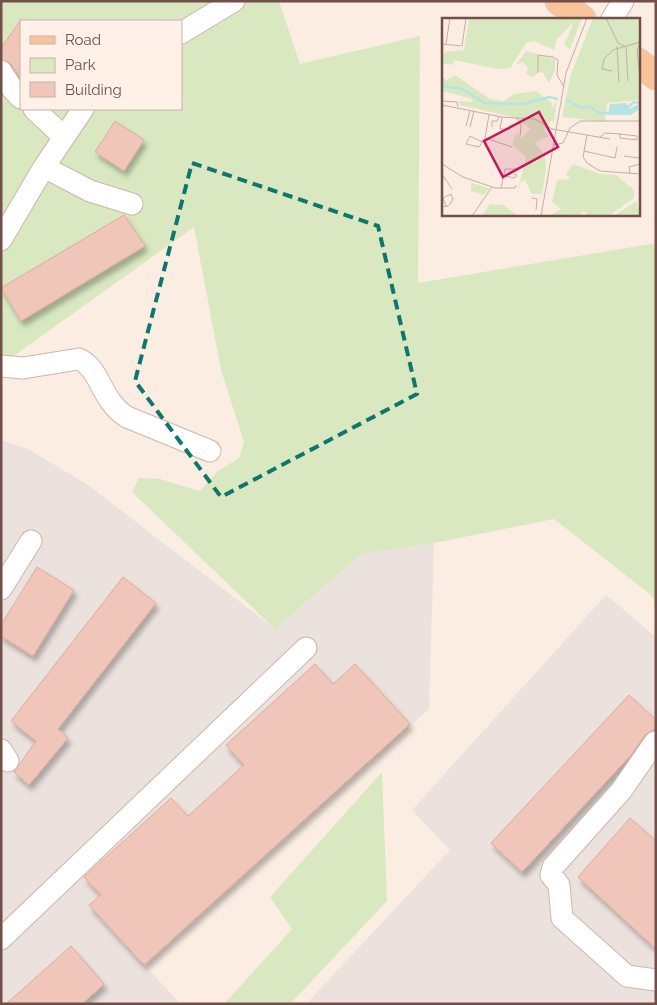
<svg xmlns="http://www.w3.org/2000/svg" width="657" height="1005" viewBox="0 0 657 1005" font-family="Raleway,sans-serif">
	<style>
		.industrial { fill: #ebe1dd }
		.green { fill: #d9e8c1; fill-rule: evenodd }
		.building { fill: #f0c6ba; stroke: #e2a99b; filter: url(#shadow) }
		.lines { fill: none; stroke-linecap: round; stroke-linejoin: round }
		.minor-casing { stroke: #ceb5ac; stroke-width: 23 }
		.major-casing { stroke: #d8cecc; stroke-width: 29 }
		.minor { stroke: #fff; stroke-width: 21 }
		.major { stroke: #f9c49c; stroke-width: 28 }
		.marked { fill: none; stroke: #0f766e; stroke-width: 4; stroke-dasharray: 10 6; stroke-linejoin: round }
		.inset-river { fill: none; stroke: #b7e4e2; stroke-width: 2.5 }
		.inset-road { fill: none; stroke: #c4aea5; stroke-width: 1 }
		.view { fill: #c2185b; fill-opacity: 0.15; stroke: #c2185b; stroke-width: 2.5 }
		.inset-edge { fill: none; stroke: #725049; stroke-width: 2.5 }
	</style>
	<defs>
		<filter id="shadow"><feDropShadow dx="3" dy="5.5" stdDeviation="2.5" flood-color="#0004"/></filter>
	</defs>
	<rect width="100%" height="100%" fill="#fbede2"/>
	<path class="industrial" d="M1,440L28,449L88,485L275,629L361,554L434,543L429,709L144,965L181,1004H1Z
		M606,595L656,637V1004H306L450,850L412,810Z"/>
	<path class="green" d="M1,1H279L300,64L420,36L418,283L656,243V605L651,595L554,519L434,543L361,554L275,629L132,492L139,478L160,479L200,491L218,471L239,458L244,442L221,370L194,227L1,365ZM21,21H181V109H21Z
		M382,772L387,901L290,1004H224L292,929L270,897Z"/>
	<path class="building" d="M21,20V78L11,64L1,59V48Z
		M115,121L144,140L124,171L95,152Z
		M124,215L145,246L21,321L1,288Z
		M37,567L74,590L33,656L1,636V625Z
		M123,577L156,603L58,729L68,738L29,785L14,772L36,741L11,721Z
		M315,664L333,684L355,664L410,724L144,965L89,905L101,895L84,877L171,798L188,816L244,765L226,745Z
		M629,695L656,720V728L645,735L631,755L522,872L491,843Z
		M630,818L656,841V949L578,877Z
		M71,946L104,984L82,1004H6Z"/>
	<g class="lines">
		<g class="minor-casing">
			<path id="minor" d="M612,19L623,1
				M181,33L234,1
				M1,71L13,90L21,98
				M34,109L64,137
				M44,167L90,191L132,204
				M1,240L44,167L83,109
				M1,366L23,368L79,359C101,369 100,400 127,417L210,451
				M1,589L31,541
				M655,742L621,791L553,867L551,875L559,885L562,918L627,976L656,980
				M1,750L8,761
				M1,939L306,648"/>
		</g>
		<g class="major-casing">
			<path id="major" d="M559,1L582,19
				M638,62L656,76"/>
		</g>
		<use href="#minor" class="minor"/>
		<use href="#major" class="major"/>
	</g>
	<path class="marked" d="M192,163L378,226L417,394L221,497L135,381Z"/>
	<g transform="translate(442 18)">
		<rect width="198" height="198" fill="#fbede2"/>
		<path d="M27,0H140L128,31L122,27L132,4L115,21L112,32L92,23L84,25L68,50L55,51L12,42L10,47L1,45L0,38L4,34L22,32ZM151,0H197V82L165,85L163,104L120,99L129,56ZM84,33L113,41V52L107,65L101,55L97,53L91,59L84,56L86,49L80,44L74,47ZM13,57L48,81L62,83L72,76L94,73L109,84L110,91L115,80L112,105L110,102L102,112L107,118L93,125L103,137L104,151L100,176H90L83,162L79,164L75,176L84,139L70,127L74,115L79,120L89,111L70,99L18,87L17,83L31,84L30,81L0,73V59L5,62ZM131,146L158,156L174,157L192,172V180L168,197H144V194H139L140,197H109L119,191L110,184L115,162L129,161L124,156ZM29,165L37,167L48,171L41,177L29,173ZM195,183L197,197H173ZM48,186L62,187L74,197H40Z" fill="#d9e8c1"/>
		<path d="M184,85L188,91L196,86L197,91L189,97H166L168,86Z" fill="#b7e4e2"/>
		<path class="inset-river" d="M0,68L20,71L43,85L81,86L107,79L116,81M124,82L140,90L146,88L158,95H169M184,91L192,84L198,85"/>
		<path class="inset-road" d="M164,0L176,25L184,29L186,63M0,26L20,28L24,0M4,26L8,0M175,28L177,64M197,51L195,32L198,26M170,53L160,51L162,41L171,32L198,24M96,55V37L111,39L116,42L115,57L122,69M0,83L15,84L16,89M0,87L60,99L93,101L110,111L168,121M60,99L58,111H68M75,100L79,108L78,118M24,108L28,92M28,109L32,93M50,109V103H55L57,99M145,117L141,139L145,145L158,153L198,156M158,119L163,115L178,116L195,118V122L178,120V116M43,120L70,129M40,124L28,118L24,126L37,129L43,120L47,97M112,127L121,125L128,110L138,103H198M142,133L173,140L175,129M182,138L197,140M0,146L21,159L53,170H73L74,167M188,155L187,149L198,146M0,156L10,171M63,158L73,160L75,157L72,156M59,170L63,151H75M90,180L95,181L94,192M0,189L5,188H6L8,186L11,181L9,176L1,180L4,188M30,198L50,169M99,198L124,55L145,0"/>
		<path class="view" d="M97,94L116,129L61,159L42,123Z"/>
		<rect width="198" height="198" class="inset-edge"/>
	</g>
	<rect width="657" height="1005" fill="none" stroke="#725049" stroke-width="5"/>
	<rect x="20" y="20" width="162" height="90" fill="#fff1e8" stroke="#c7b1a8"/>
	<rect x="30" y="36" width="25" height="8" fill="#f9c49c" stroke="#c7b1a8"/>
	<text x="65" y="45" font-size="15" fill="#725049">Road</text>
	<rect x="30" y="58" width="25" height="15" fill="#d9e8c1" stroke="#c7b1a8"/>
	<text x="65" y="70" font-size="15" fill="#725049">Park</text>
	<rect x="30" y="82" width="25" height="15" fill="#f0c6ba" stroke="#c7b1a8"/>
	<text x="65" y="95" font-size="15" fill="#725049">Building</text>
</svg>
